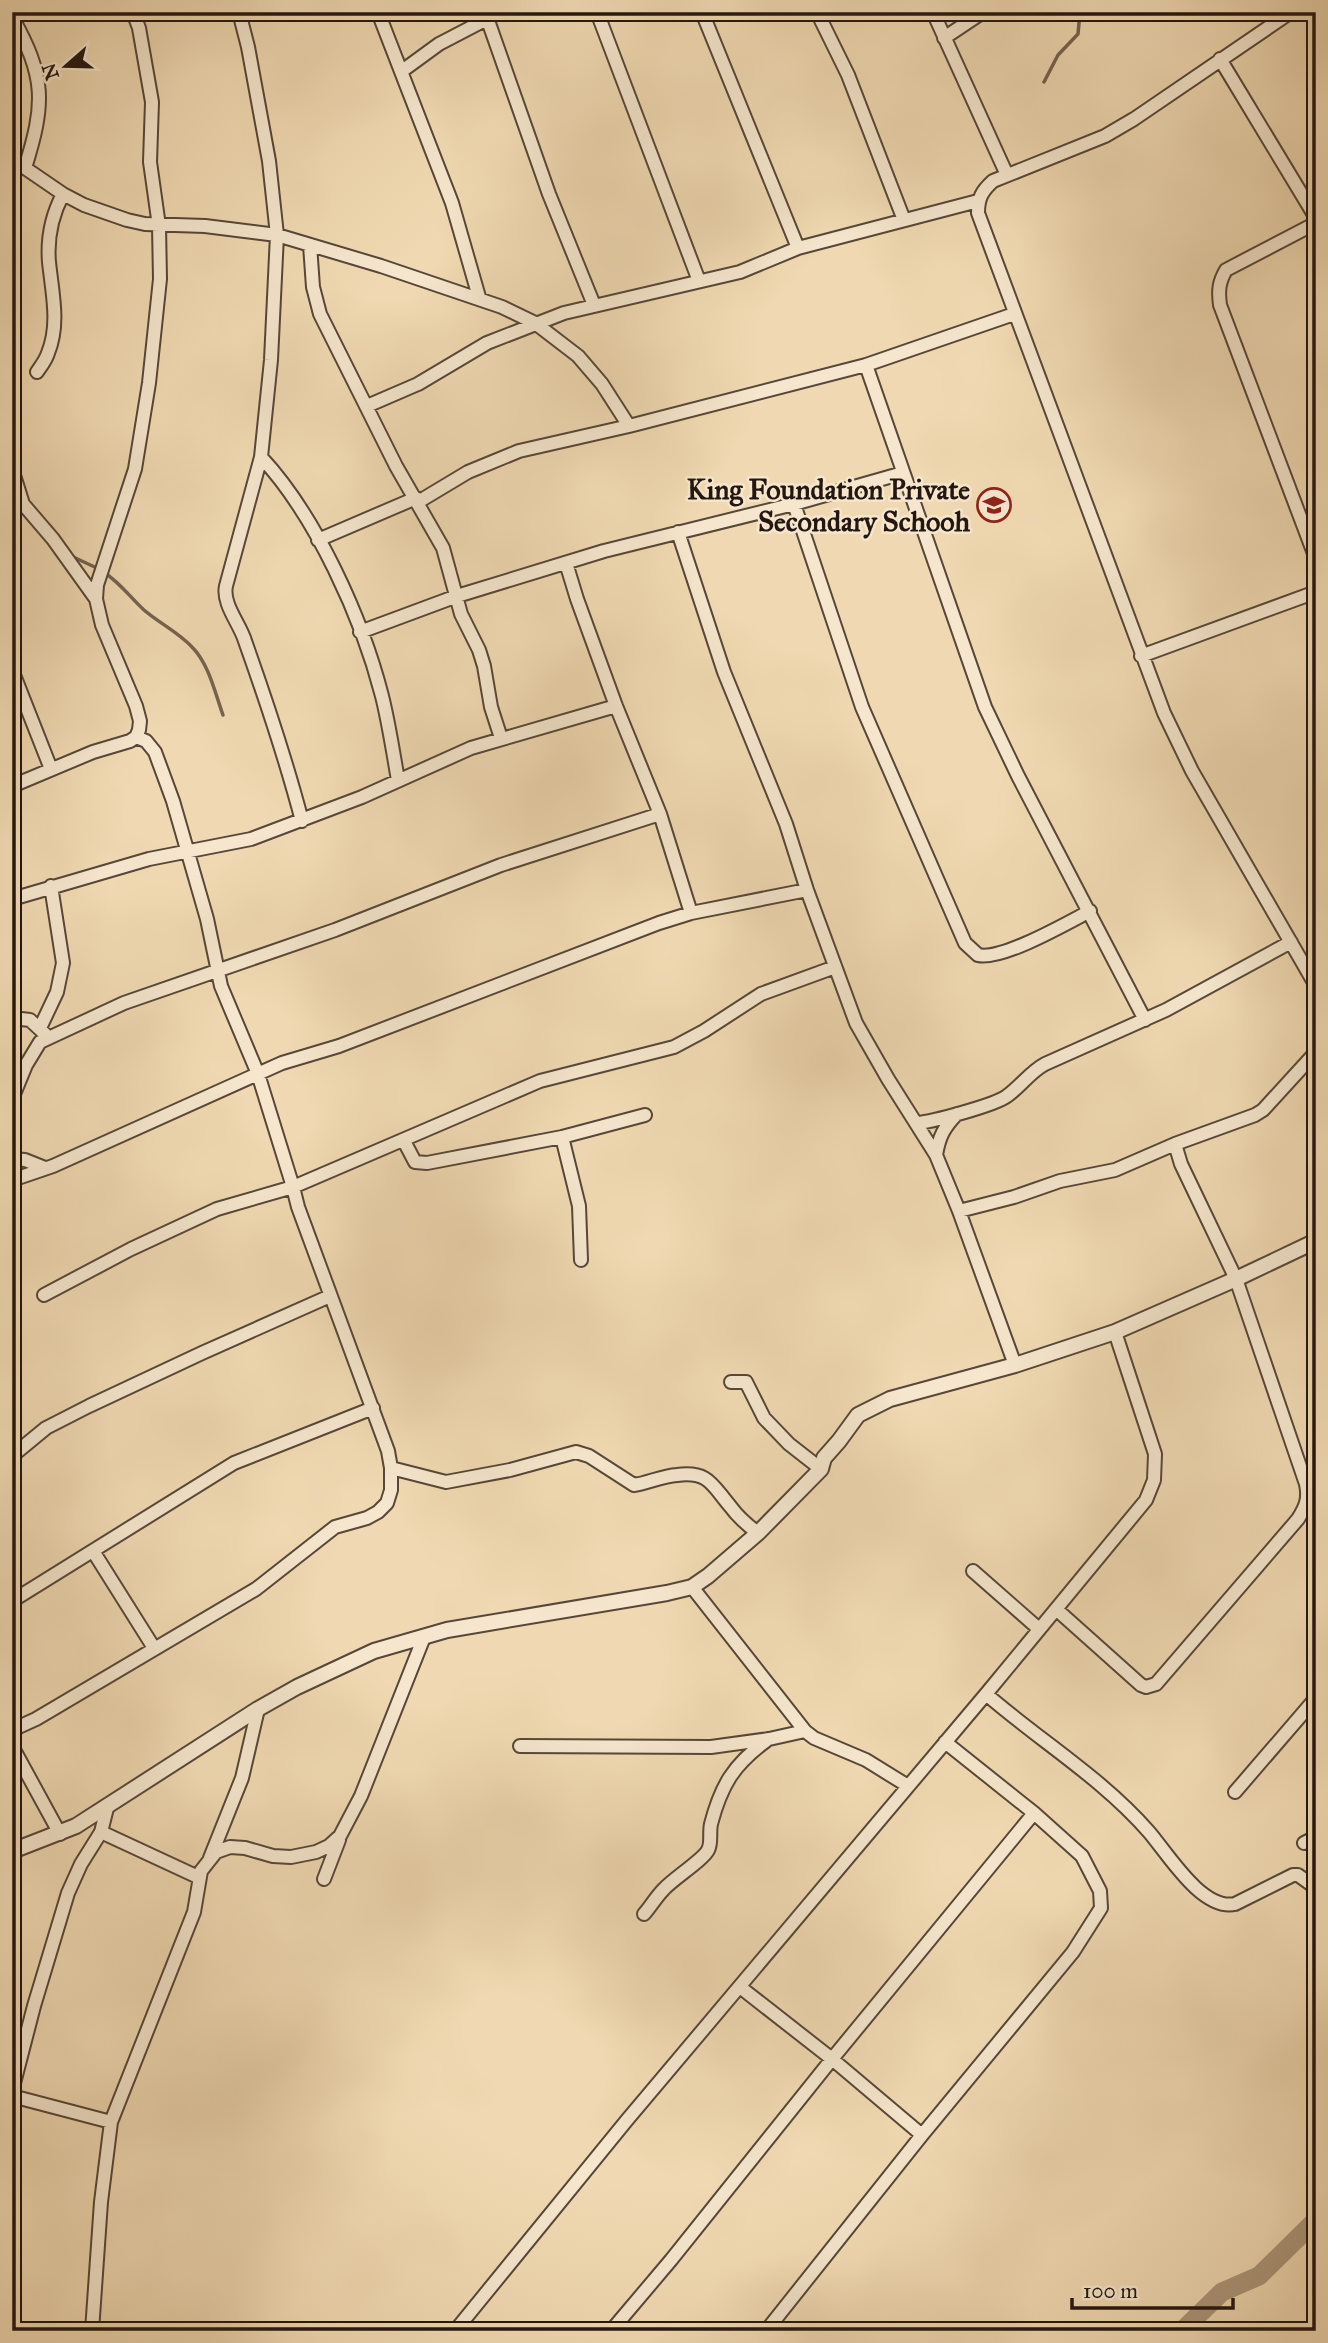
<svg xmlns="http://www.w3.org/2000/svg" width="1328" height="2343" viewBox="0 0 1328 2343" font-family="'IM FELL Great Primer',serif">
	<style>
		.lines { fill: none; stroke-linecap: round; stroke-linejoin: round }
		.stream { stroke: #756350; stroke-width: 3.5 }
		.river { stroke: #ab977b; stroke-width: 19 }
		.minor-casing { stroke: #574738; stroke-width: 16 }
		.tertiary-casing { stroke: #574738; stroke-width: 18 }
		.minor { stroke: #f5e6cd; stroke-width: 12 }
		.tertiary { stroke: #f5e6cd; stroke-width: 14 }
		.labels { text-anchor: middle; stroke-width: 5; stroke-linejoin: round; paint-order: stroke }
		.poi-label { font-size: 28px; font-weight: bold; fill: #241610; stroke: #f5e6cd; text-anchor: end }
	</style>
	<rect width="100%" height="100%" fill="#f0d9b2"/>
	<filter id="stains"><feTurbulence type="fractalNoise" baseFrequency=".00286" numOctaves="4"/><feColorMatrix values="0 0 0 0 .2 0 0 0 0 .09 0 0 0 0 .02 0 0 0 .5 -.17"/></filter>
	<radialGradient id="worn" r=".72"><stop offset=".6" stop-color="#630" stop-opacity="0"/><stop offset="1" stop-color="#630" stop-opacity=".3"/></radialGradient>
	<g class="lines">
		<path class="stream" d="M1044,82L1058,55L1078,34L1080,12
			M12,398C23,425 11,440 16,468
			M71,556L99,569
			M105,573C120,583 131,598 144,610C159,623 178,632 192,647C209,664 215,693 223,715"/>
		<path class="river" d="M1182,2331L1222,2292L1259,2276L1316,2220"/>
		<g class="minor-casing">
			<path id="minor" d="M239,12L248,47L269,161L277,235L271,360L261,457L226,586C222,604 240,624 245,641C266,700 286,760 302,821
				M378,12L452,203L479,297
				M485,12L549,194L594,305
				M597,12L699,281
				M702,12L798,248
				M817,12L848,75L904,220
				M933,12L1007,175
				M1291,12L1134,119L1105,136L993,181C982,191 978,198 978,213L1164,713L1192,771L1316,986
				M12,17C46,77 45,104 25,168
				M944,38L983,12
				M1220,59L1316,218
				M402,71L439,44L487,19
				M12,157L25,168L63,194L84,205L127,220L145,224L205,226L277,235L381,266L502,307L535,323L578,356L602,384L629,426
				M1316,223L1226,270C1219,282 1218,290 1220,305L1316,559
				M310,245L313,287L320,314L396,466L443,548L461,614L479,650L484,666L491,707L501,738
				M866,365L985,707L1018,776L1145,1020
				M37,372C41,366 46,360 48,353C60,324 52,292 49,262C47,238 52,215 63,194
				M367,406L418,384L487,343L564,313L740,272L798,248L978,201
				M261,457C316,516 362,618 382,696C389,724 393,752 398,780
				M12,469L23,504L53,539L96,599
				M418,502L468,472L519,451L629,426L866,365L1014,314
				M794,504L862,707L965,943L978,955C1001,961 1067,923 1090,911
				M678,532L724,672L786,824L807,890L856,1023L888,1079L936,1155L959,1211L1015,1365
				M318,540L416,498
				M566,563L577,599L616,706L660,814L691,913
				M360,632L457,596L604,551L794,504L903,473
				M1141,656L1316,592
				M12,670L51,769
				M12,786L93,752L130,741L136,737L139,730L140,721L136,706L102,625L96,599L97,585L135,469L149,383L160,279L159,226L150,162L152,102L139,28L133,12
				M12,899L149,859L251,839L362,797L471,748L616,706
				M12,1018L30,1020L45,1034
				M40,1028L57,992L63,963L51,886
				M12,1099L26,1065L40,1042L124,1003L335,930L501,865L660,814
				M917,1123C932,1122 995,1105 1007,1096C1021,1086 1030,1072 1045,1064L1166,1010L1291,942
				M562,1137L579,1206L581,1260
				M404,1141L415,1162L427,1163L562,1137L645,1115
				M936,1155C939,1137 944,1127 957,1114
				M12,1159L25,1160L45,1168
				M12,1180L53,1166L282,1063L339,1046L659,923L691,913L807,890
				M959,1211L1014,1197L1060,1181L1115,1170L1175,1144L1255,1115L1263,1110L1316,1052
				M44,1295L131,1249L217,1209L293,1187L540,1081L674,1047L704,1031L761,994L835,967
				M731,1382H746L764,1418L789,1444L821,1469
				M12,1456L46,1428L89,1406L202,1353L330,1296
				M391,1468L446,1482L510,1470L576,1452L589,1456L634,1485C648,1483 662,1476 677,1475C709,1471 712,1485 730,1506C738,1517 747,1525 758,1533
				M93,1551L154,1648
				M973,1571L1039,1629
				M692,1587L805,1731L814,1738L866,1760L908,1786
				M12,1601L234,1463L373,1408
				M1056,1609L1141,1685L1146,1687L1156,1684L1298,1519C1306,1506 1309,1499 1306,1484L1236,1279L1181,1164L1175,1144
				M986,1694C1040,1741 1102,1778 1149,1832C1168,1854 1202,1911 1235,1904L1293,1875H1298L1316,1888
				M12,1730L36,1719L256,1589L335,1527L367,1518L378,1512L387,1503L391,1490V1468L388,1451L298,1207L293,1187L258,1074L221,986L207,919L173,801L155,752L146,741L136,737
				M12,1746L60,1834
				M520,1746L711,1747L769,1739L805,1731
				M1235,1792L1316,1698
				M101,1832L198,1877
				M1304,1843L1316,1837
				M210,1858L242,1778L258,1709
				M324,1879L339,1840
				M644,1914C651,1906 656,1897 664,1889C673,1879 704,1859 708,1850C712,1843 709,1833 711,1824C721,1786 733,1765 766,1741
				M740,1987L832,2059L922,2135
				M12,2091L34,2006L68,1893L81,1864L101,1832L107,1808
				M12,2096L111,2122
				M92,2331L101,2202L111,2122L194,1912L201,1871L216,1852L230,1847L245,1848L273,1856L291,1857L316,1852L329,1846L340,1836L361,1796L424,1637
				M455,2331L627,2120L986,1694L1146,1500L1154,1480L1155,1454L1115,1332
				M611,2331L671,2260L832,2059L1034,1813
				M766,2331L922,2135L1073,1952L1101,1908L1100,1891L1082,1856L1034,1813L945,1742"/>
		</g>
		<g class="tertiary-casing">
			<path id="tertiary" d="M12,1851L76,1826L258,1709L297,1687L374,1651L447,1630L667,1593L692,1587L708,1576L758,1533L821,1469L824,1458L839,1441L858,1415L890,1399L1015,1365L1115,1332L1236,1279L1316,1241"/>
		</g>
		<use href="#minor" class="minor"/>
		<use href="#tertiary" class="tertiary"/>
	</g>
	<defs>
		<g id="school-ring" transform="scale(1.75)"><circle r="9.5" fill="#f5e6cd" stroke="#8f2418" stroke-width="1.5"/><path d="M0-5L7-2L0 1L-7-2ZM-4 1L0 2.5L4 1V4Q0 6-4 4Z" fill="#8f2418"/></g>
	</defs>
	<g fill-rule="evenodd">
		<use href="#school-ring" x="994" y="505"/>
	</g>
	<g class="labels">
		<g class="poi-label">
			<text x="970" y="499">King Foundation Private<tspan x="970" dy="32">Secondary Schooh</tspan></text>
		</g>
	</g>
	<rect width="1328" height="2343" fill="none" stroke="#f0d9b2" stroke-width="42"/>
	<rect x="14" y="14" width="1300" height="2315" fill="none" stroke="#241610" stroke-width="3.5"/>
	<rect x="21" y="21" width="1286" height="2301" fill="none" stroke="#241610" stroke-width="2"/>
	<g transform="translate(66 66) rotate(250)" stroke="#f5e6cd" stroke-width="5" paint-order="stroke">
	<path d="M0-5L12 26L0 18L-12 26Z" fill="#241610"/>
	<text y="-10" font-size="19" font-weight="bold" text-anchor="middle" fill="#241610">N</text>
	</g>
	<path d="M1072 2298v10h161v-10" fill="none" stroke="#241610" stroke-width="3.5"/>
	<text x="1083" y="2298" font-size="21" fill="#241610" stroke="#f5e6cd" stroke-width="5" paint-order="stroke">100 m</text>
	<rect width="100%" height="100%" filter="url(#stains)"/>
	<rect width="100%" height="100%" fill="url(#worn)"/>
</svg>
